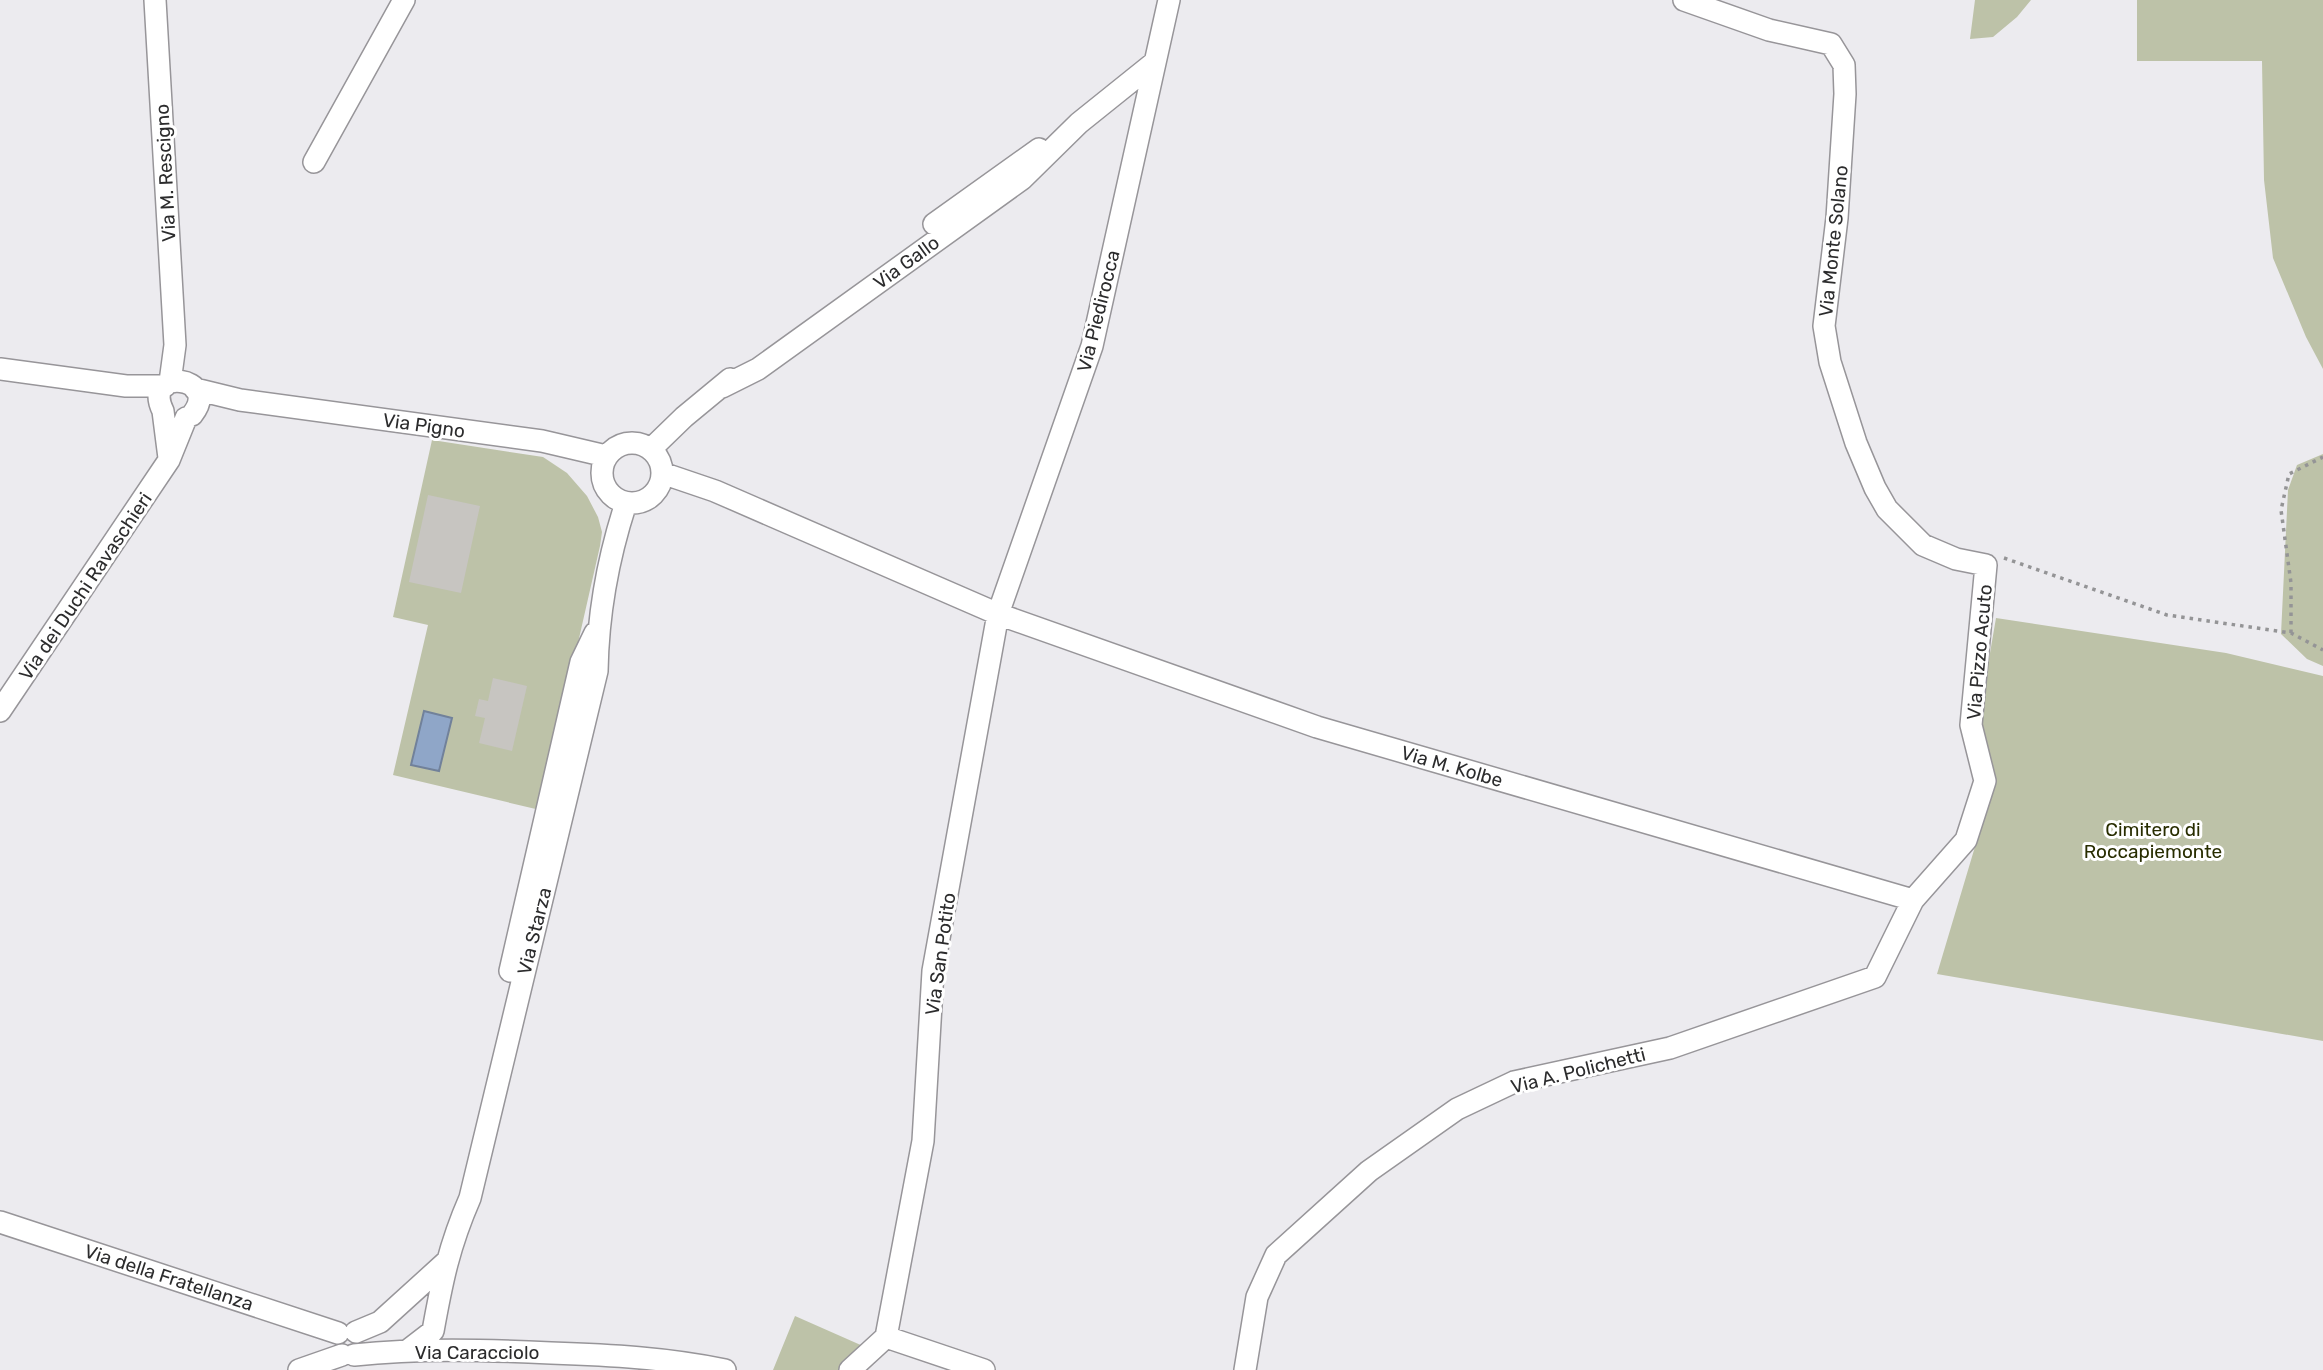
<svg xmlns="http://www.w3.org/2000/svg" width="2323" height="1370" viewBox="0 0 2323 1370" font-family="Rubik,sans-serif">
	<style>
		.green { fill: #bdc2a8 }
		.water { fill: #8fa6c8; stroke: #71819a; stroke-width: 2 }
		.building { fill: #c7c5c1 }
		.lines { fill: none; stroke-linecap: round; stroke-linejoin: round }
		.minor-casing { stroke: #979599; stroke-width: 24 }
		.path { stroke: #949496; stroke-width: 3.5; stroke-dasharray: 3.5 5; stroke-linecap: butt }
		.minor { stroke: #fff; stroke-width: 21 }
		.labels { text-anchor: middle; stroke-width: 6; stroke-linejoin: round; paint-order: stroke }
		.street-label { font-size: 19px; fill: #2c2c2d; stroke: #fff }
		.park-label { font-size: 19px; fill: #282d00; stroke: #fff }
	</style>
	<rect width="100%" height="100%" fill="#ecebef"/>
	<path class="green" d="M1975,0H2031L2017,17L1993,37L1970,39Z
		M2137,0H2323V369L2306,337L2273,258L2264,180L2262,61H2137Z
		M432,440L543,457L567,473L587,496L598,517L602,532L600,546L540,810L393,775L428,625L393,617Z
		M2323,454V666L2307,659L2281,634L2288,490L2297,465Z
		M1996,618L2226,653L2323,676V1041L1937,974L1994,783L1978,723Z
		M795,1316L872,1350L850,1370H773Z"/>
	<path class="water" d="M424,711L452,718L439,771L411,765Z"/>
	<path class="building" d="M428,495L480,506L461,593L409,582Z
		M493,678L527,686L512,751L479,743L485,718L475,716L479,699L488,701Z"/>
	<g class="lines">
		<g class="minor-casing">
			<path id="minor" d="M155,0L175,345L170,382
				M314,162L404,0
				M934,224L1039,149
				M0,369L126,386H165
				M722,387L758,369L1022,179L1079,123L1155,62
				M195,389L240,400L542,441L606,456
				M602 473a30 30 0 1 1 60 0a30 30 0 1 1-60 0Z
				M651,449L684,417L730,379
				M169,458L163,411C141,366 223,376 192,415
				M662,473L715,491L998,614L1317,727L1913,900
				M0,711L169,460L186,418
				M510,971L581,662L595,633
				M0,1222L338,1333
				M356,1332L380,1322L445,1263
				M886,1337L984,1370
				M407,1351L433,1331C442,1281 449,1246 470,1198L597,671C598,613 608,558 626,503
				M354,1355C419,1348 485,1350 551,1353C611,1355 666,1358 725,1370
				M299,1370L342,1355
				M850,1370L886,1337L923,1141L933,971L998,614L1092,346L1169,0
				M1245,1370L1257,1297L1276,1255L1369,1171L1457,1109L1514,1082L1670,1048L1875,977L1913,900L1966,840L1985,781L1971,725L1986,565L1956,559L1923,545L1887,509L1875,488L1856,443L1830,362L1824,326L1837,218L1845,94L1844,65L1831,44L1769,30L1684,0"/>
		</g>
		<path class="path" d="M2004,558L2167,615L2291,633L2323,650
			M2291,633V583L2281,510L2289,474L2323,457"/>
		<use href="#minor" class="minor"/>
	</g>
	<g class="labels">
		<g class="street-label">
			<text transform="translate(165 173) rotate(-93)" y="7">Via M. Rescigno</text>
			<text transform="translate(1833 241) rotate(-84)" y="7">Via Monte Solano</text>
			<text transform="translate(906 262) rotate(-36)" y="7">Via Gallo</text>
			<text transform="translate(1098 311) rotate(-76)" y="7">Via Piedirocca</text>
			<text transform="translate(424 425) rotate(8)" y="7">Via Pigno</text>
			<text transform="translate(85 586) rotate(-56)" y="7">Via dei Duchi Ravaschieri</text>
			<text transform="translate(1979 652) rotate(-85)" y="7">Via Pizzo Acuto</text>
			<text transform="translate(1452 766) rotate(16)" y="7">Via M. Kolbe</text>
			<text transform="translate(534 931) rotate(-76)" y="7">Via Starza</text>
			<text transform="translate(940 954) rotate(-82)" y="7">Via San Potito</text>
			<text transform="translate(1578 1070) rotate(-14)" y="7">Via A. Polichetti</text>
			<text transform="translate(169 1277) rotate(18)" y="7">Via della Fratellanza</text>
			<text x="477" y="1359">Via Caracciolo</text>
		</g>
		<g class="park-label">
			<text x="2153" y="836">Cimitero di<tspan x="2153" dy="22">Roccapiemonte</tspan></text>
		</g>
	</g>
</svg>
